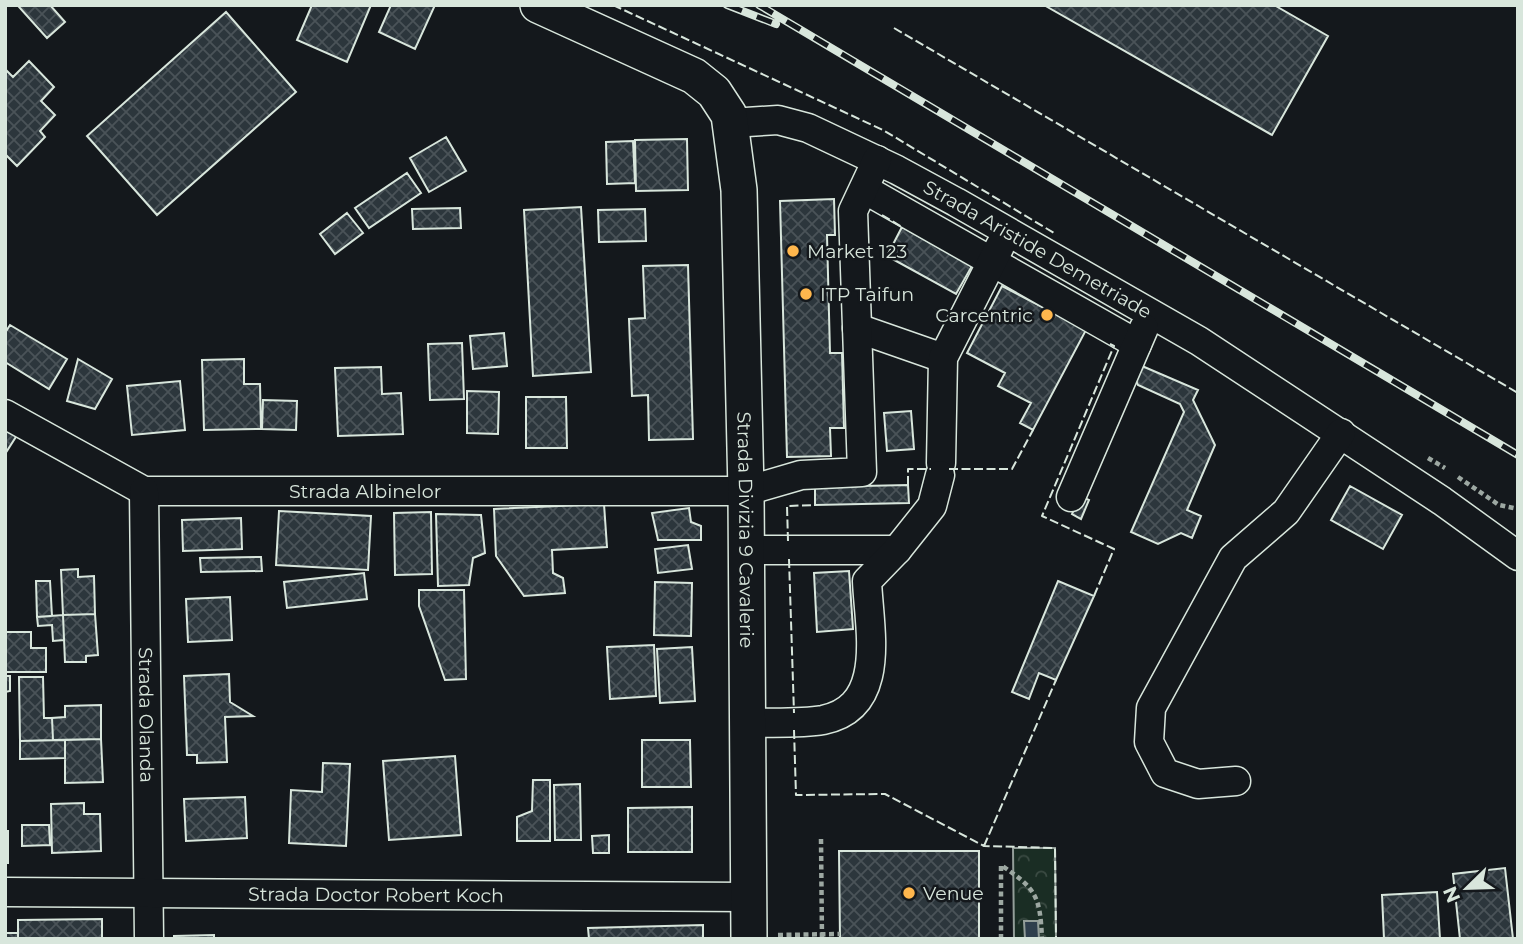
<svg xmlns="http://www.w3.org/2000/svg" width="1523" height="944" viewBox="0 0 1523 944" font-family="Montserrat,sans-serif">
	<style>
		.park { fill: url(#park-crowns); stroke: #939e99; stroke-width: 2 }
		.water { fill: #2f3f4d; stroke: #939e99; stroke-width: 2 }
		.building { fill: url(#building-cross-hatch); stroke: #d8e6dc; stroke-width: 2 }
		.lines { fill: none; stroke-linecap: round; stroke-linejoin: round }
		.minor-casing { stroke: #d8e6dc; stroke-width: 31 }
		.major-casing { stroke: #d8e6dc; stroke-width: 38 }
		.path { stroke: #9da8a2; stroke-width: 4.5; stroke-dasharray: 5 3.5; stroke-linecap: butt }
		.minor { stroke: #14181c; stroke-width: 28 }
		.major { stroke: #14181c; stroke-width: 35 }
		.rail-casing { stroke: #d8e6dc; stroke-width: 8 }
		.rail { stroke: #14181c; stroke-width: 5; stroke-dasharray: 16; stroke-linecap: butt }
		.fence { stroke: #d8e6dc; stroke-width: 2; stroke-dasharray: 9 3.5; stroke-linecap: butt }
		.poi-dot { fill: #ffb74d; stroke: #14181c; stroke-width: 2.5 }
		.labels { text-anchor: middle; stroke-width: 5; stroke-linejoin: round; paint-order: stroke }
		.street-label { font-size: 19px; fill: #d8e6dc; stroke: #14181c }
		.poi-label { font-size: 19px; fill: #d8e6dc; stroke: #14181c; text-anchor: start }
	</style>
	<defs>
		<pattern id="park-crowns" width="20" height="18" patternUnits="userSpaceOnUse" patternTransform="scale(1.75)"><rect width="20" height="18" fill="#1a2d24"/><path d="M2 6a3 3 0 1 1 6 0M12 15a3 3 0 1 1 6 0" fill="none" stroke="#3b4b43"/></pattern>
		<pattern id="building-cross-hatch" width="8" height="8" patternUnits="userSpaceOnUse" patternTransform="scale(1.75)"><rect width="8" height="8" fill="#2c363c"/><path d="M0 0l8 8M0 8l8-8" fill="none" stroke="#4a5358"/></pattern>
	</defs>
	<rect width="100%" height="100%" fill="#14181c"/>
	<path class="park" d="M1013,848H1055L1056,939H1014Z"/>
	<path class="water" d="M1024,921H1038L1039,939H1025Z"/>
	<path class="building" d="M22,5H50L65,22L47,38L19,7Z
		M312,5H371L347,62L297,40Z
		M391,5H435L415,49L379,32Z
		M1044,5H1274L1328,36L1272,135Z
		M226,12L296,92L157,215L87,136Z
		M29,61L54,87L41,101L55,115L40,131L45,137L17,166L5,154V69L13,77Z
		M446,137L466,171L429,192L410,158Z
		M687,139L688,190L636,191L635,140Z
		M633,141L635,183L607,184L606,142Z
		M407,173L421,193L369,228L355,208Z
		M834,199L835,235H827L830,353H842L844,428H830L831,456L787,457L780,201Z
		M581,207L591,372L533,376L524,210Z
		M460,208L461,228L413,229L412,209Z
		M645,209L646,241L599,242L598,210Z
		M347,213L363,233L335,254L320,234Z
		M902,227L972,266L956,294L887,256Z
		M688,265L693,439L649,440L648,395L632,396L629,319L645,318L643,266Z
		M1002,286L1086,330L1033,430L1020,423L1031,403L998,386L1005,373L967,353Z
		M10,325L67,359L49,389L5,362V333Z
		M504,333L507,366L473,369L470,336Z
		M462,343L464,399L430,400L428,344Z
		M78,359L112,379L95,409L67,401Z
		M244,359V384H260L261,429L204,430L202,360Z
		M1142,366L1198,390L1193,400L1215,445L1187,510L1201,516L1192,538L1181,533L1158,544L1131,532L1184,412L1180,404L1138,385L1133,375Z
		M381,367L382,394L401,393L403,434L338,436L335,368Z
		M180,381L185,430L132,435L127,386Z
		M467,391L499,392L498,434L467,433Z
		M526,397H566L567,448H526Z
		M263,400L297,401L296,430L262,429Z
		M911,411L914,449L887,451L884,413Z
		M5,423L19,432L5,454Z
		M908,485L909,503L815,505V487Z
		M1350,486L1402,515L1383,549L1331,520Z
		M1080,496L1089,500L1081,519L1072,514Z
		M604,504L607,547L552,550L553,573L563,578L565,593L524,596L496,556L494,509Z
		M689,508L691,522L701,526V540H658L652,513Z
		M279,511L371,516L368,570L276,565Z
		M431,512L432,574L395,575L394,513Z
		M436,514L481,515L485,553L473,558L469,585L438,586Z
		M241,518L242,549L183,551L182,520Z
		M688,545L692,569L658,573L655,549Z
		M261,557L262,571L201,572L200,558Z
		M78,569V577L94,576L95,614L63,615L61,570Z
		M849,571L853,629L817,632L814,573Z
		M364,573L367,599L287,608L284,582Z
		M36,581H50L52,616L37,617Z
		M1058,581L1094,596L1056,680L1039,673L1029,699L1012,692Z
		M655,582L692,583L691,636L654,635Z
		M419,590H464L466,679L445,680L419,606Z
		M230,597L232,640L188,642L186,599Z
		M95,614L98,655L86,656V662H65L63,615Z
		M63,615L64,640L53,641L52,625L38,626L37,617Z
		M5,632H31V648H46V672H5Z
		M654,645L656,696L610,699L607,647Z
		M692,647L695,701L660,703L657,649Z
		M229,674L230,702L253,716L225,717L227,762L197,763V755H187L184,676Z
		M5,676H10V691L5,692Z
		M19,677H43L44,718H52L53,740L20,741Z
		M101,705V739L53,740L52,718L65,717V706Z
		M101,739L103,782L65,783V740Z
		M65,740V758L20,759V741Z
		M642,740H690L691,787H642Z
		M455,756L461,835L389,840L383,761Z
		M323,763L350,764L346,846L289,843L291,790L322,792Z
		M533,780H550V841H517V817L532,811Z
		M580,784L581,840H555L554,785Z
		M245,797L247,838L186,841L184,799Z
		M84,803V814H100L101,851L52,853L51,804Z
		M692,807V852H628V808Z
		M22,825H49L50,845L22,846Z
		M5,831H8V863H5Z
		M609,835V853H593L592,836Z
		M839,851H979V939H840Z
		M1505,868L1513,939H1460L1453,874Z
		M1437,892L1440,939H1384L1382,895Z
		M102,919V939H18V920Z
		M703,925V939H589L588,928Z
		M5,933H18V939H5Z
		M214,935V939H174V936Z"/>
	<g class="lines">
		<g class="minor-casing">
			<g id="minor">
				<path id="s1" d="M731,123L778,120L808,128L897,170L956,202L1199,341L1442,501L1518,556"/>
				<path d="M864,189L1137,344"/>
				<path d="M857,328L943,358"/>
				<path id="s2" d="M5,414L144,491H746L801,475L862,472L853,211L877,160"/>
				<path d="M941,463L943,358L1000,246"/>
				<path id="s3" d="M144,491L149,939"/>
				<path d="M1071,497L1144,328"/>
				<path d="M746,550H897"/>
				<path d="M747,723C772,722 800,724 823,720C888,707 869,629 867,581L897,550L932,506L940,475"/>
				<path d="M1236,781L1198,784L1165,773L1149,742L1151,708L1233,558L1286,512L1341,433"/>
				<path id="s4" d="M5,892L748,897"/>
			</g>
		</g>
		<g class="major-casing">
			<g id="major">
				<path id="s5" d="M538,5L694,76L714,92L729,115L739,190L746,491L749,939"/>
			</g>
		</g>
		<path class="path" d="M1428,458L1445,468
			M1458,477L1499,505L1518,509
			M821,839L822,939
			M778,935L840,934
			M1001,939V865C1036,889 1040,895 1042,939"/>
		<use href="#minor" class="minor"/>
		<use href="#major" class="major"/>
		<g class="rail-casing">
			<path id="rail" d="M727,5L776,24
				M759,5L1518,455"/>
		</g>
		<use href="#rail" class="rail"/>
		<path class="fence" d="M613,5L883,130L1054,233
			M894,28L1518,393
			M882,215L902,227
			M949,469H1012L1033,430
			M908,485V469H931
			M788,541L787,506L815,505
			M789,559L794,713
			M1094,596L1114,549L1042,516L1114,346L1110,344
			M794,730L796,795L885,794L984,846L1055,848L1056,939
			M984,846L1056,680"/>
	</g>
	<g class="poi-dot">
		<circle cx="793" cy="251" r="7"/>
		<circle cx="806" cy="294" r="7"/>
		<circle cx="1047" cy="315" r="7"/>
		<circle cx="909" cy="893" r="7"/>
	</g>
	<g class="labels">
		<g class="street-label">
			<text dy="7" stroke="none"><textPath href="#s1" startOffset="338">Strada Aristide Demetriade</textPath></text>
			<text dy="7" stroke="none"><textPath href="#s2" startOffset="380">Strada Albinelor</textPath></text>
			<text dy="7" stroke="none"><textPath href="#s5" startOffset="640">Strada Divizia 9 Cavalerie</textPath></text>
			<text dy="7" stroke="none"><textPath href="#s3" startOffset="224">Strada Olanda</textPath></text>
			<text dy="7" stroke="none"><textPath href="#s4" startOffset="371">Strada Doctor Robert Koch</textPath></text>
		</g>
		<g class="poi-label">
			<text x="807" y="258">Market 123</text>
			<text x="820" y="301">ITP Taifun</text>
			<text x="1033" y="322" text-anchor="end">Carcentric</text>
			<text x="923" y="900">Venue</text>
		</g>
	</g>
	<rect width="1523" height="944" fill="none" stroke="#d8e6dc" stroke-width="14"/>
	<g transform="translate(1467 888) rotate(247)" stroke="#14181c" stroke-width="5" paint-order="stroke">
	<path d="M0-5L12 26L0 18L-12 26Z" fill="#d8e6dc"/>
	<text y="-10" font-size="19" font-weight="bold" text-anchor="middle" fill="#d8e6dc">N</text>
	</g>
</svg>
